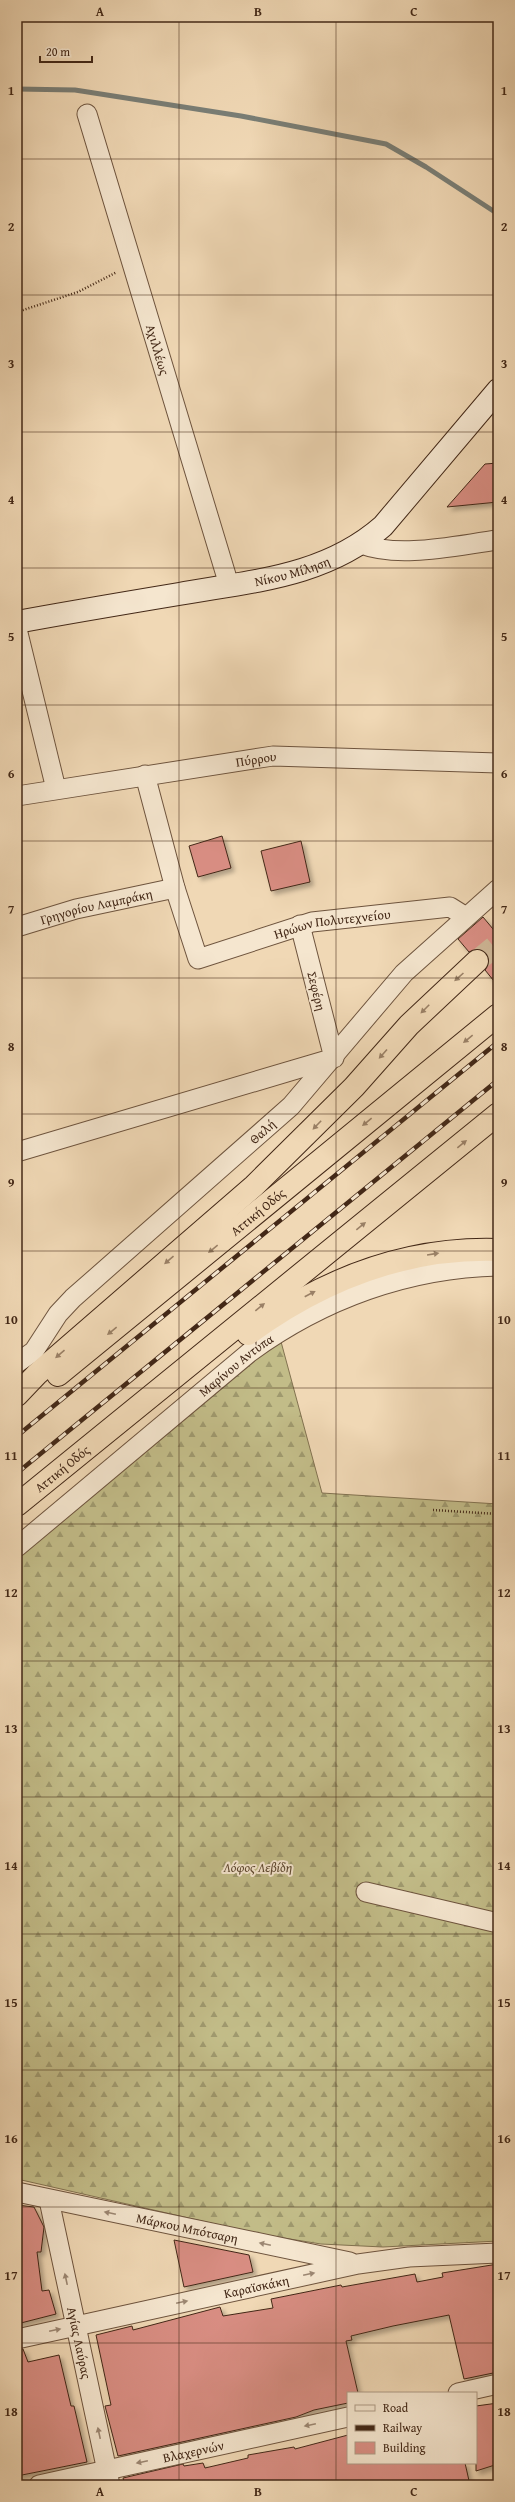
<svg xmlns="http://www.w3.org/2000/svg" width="515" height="2502" viewBox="0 0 515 2502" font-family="'Gentium Book Plus',serif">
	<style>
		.forest { fill: url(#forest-firs); stroke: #827250 }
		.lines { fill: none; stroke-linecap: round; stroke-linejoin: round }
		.stream { stroke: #797e76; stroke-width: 5 }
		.building { fill: #d88d82; stroke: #432817; filter: url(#shadow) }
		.highway-tunnel { stroke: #cdb595; stroke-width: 22; stroke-dasharray: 22 11; stroke-linecap: butt }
		.street-casing { stroke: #6e543e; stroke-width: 21 }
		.secondary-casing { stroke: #432817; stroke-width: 24 }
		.highway-casing { stroke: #432817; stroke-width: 24 }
		.path { stroke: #432817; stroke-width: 2.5; stroke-dasharray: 1 2; stroke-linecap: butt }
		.street { stroke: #f5e6cf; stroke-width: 19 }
		.secondary { stroke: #f5e6cf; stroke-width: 22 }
		.highway { stroke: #f0d8b5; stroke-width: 22 }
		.rail-casing { stroke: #432817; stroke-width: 4.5 }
		.rail { stroke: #f5e6cf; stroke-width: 3; stroke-dasharray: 9; stroke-linecap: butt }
		.oneway { fill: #9a8066 }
		.oneway2 { fill: #9c8773 }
		.grid { fill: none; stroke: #432817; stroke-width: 1; stroke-opacity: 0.55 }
		.labels { text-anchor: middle; stroke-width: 4; stroke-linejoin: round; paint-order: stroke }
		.street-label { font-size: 13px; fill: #432817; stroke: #f5e6cf }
		.park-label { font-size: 13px; font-style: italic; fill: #5c462e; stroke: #f5e6cf }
		.neatline { fill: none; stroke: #432817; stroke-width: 1.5 }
		.grid-label { font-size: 13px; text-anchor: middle; font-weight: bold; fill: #432817 }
	</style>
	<defs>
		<pattern id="forest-firs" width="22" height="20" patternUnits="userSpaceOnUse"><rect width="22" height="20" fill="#c2bc88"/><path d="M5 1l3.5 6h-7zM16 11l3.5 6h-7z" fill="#9f996e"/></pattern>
		<filter id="shadow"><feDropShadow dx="3.5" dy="3.5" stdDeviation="2" flood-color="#0004"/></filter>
	</defs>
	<rect width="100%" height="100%" fill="#f0d8b5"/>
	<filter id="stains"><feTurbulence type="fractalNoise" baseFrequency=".005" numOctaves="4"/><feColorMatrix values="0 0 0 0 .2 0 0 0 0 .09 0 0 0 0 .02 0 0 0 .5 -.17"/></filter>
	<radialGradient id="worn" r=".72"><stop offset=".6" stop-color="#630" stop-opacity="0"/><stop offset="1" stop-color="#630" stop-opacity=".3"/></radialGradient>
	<path class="forest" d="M280,1338L322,1493L498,1504V2241L383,2247L321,2244L259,2234L17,2179V1555Z"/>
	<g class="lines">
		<path class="stream" d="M17,89L75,90L241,116L386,144L426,167L498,214"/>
	</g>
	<path class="building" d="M498,463V502L447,507L485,464Z
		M222,836L231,868L198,877L189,846Z
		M301,841L310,882L271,891L261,851Z
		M483,917L498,935V986L485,970L489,964L486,953L480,949L469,952L458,939Z
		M17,2205L34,2207L44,2227L41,2252H37L42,2291L49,2290L56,2314L17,2324Z
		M174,2240L249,2255L253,2272L184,2287Z
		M498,2264V2372L464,2379L449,2315L393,2326L351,2336L352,2340L346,2341L358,2393H348V2403L314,2410L296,2417L118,2456L105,2406L111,2405L96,2335L132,2326L133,2330L220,2307L223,2316L273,2308L271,2299L341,2285L342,2287L415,2274L417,2282L443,2277L442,2273Z
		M23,2349L28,2362L59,2355L71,2406H74L87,2462L17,2476V2350Z
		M498,2403V2464L476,2471V2406Z
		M348,2435V2463H465L470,2485H125L123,2478L183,2464L184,2466L203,2463L205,2468L248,2458V2455L294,2447L295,2449Z"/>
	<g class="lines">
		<path class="highway-tunnel" d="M477,961L498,944"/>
		<g class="street-casing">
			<g id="street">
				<path id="s1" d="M87,114L229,585"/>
				<path d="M361,544C400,559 457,545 498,540"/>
				<path d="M17,629L56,789"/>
				<path id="s2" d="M145,775L175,888L198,959L312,922L450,907L466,917"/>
				<path id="s3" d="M17,796L273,756L498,763"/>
				<path id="s4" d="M17,927L76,909L175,888"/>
				<path d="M17,1152L334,1058L300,925"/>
				<path id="s5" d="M17,1363L34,1351L58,1314L73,1298L291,1106L404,973L498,889"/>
				<path id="s6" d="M17,1547L250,1352C323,1299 408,1268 498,1266"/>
				<path d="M366,1892L498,1923"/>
				<path id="s7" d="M17,2192L350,2262"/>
				<path id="s8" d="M49,2200L110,2485"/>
				<path id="s9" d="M17,2339L358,2264L409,2257L498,2253"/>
				<path d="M458,2393L498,2384"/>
				<path id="s10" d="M39,2485L348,2417"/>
			</g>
		</g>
		<g class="secondary-casing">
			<g id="secondary">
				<path id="s11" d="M17,622C71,612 125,603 179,594C252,581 325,577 383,526L498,390"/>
			</g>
		</g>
		<g class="highway-casing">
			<g id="highway">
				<path d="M248,1334C322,1280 406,1247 498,1250"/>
				<path id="s12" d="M58,1375L498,1015"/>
				<path d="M17,1395L37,1374L254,1186L354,1087L409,1025L477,961"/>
				<path id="s13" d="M17,1505L498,1114"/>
			</g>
		</g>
		<path class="path" d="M17,312L78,292L117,272
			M433,1510L498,1514"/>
		<use href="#street" class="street"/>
		<use href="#secondary" class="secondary"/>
		<use href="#highway" class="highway"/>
		<g class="rail-casing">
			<path id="rail" d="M17,1436L498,1042
				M17,1473L498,1080"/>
		</g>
		<use href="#rail" class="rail"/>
	</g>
	<defs><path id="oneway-solid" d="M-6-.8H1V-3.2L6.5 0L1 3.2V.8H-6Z"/></defs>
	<g class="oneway">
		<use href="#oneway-solid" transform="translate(459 977) rotate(138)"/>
		<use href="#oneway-solid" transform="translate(425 1009) rotate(135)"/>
		<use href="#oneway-solid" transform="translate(468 1039) rotate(141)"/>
		<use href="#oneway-solid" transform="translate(383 1054) rotate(132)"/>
		<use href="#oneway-solid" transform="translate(367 1122) rotate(141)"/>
		<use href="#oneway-solid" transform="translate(317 1125) rotate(134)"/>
		<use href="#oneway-solid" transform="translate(462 1144) rotate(-39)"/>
		<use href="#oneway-solid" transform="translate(361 1226) rotate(-39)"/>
		<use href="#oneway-solid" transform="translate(213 1249) rotate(141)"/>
		<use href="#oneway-solid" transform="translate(433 1254) rotate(-9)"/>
		<use href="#oneway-solid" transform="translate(169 1260) rotate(139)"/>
		<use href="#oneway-solid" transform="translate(310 1294) rotate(-28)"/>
		<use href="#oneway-solid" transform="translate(260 1307) rotate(-39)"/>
		<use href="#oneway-solid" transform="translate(112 1331) rotate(141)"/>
		<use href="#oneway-solid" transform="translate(60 1354) rotate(139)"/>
	</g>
	<g class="oneway2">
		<use href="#oneway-solid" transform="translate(110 2213) rotate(-168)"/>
		<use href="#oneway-solid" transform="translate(265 2244) rotate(-168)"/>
		<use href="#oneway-solid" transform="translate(309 2274) rotate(-12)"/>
		<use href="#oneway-solid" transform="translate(66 2279) rotate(-102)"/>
		<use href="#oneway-solid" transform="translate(182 2302) rotate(-12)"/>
		<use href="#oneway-solid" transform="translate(55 2330) rotate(-12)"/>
		<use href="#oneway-solid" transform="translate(310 2425) rotate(168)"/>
		<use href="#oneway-solid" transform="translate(99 2433) rotate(-102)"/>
		<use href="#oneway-solid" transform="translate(142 2462) rotate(168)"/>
	</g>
	<path class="grid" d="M179,17V2485M336,17V2485M17,159H498M17,295H498M17,432H498M17,568H498M17,705H498M17,841H498M17,978H498M17,1114H498M17,1251H498M17,1388H498M17,1524H498M17,1661H498M17,1797H498M17,1934H498M17,2070H498M17,2207H498M17,2343H498"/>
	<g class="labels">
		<g class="street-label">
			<text dy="5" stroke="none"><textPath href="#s1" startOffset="246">Αχιλλέως</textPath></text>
			<text dy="5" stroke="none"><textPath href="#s11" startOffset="280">Νίκου Μίληση</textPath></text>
			<text dy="5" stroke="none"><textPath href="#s3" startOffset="242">Πύρρου</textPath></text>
			<text dy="5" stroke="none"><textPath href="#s4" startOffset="82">Γρηγορίου Λαμπράκη</textPath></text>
			<text dy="5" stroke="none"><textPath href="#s2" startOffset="331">Ηρώων Πολυτεχνείου</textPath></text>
			<text transform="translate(317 991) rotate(76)" y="5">Σεφέρη</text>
			<text dy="5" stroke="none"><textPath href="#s5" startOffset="339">Θαλή</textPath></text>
			<text dy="5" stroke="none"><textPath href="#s12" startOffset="258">Αττική Οδός</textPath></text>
			<text dy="5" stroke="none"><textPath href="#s6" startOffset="285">Μαρίνου Αντύπα</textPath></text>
			<text dy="5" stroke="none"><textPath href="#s13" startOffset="58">Αττική Οδός</textPath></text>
			<text dy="5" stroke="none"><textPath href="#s7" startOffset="174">Μάρκου Μπότσαρη</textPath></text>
			<text dy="5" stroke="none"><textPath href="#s9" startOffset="245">Καραϊσκάκη</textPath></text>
			<text dy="5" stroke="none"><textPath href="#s8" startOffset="146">Αγίας Λαύρας</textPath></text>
			<text dy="5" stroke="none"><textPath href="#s10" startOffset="158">Βλαχερνών</textPath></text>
		</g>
		<g class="park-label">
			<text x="258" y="1872">Λόφος Λεβίδη</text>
		</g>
	</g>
	<rect width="515" height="2502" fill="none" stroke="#f0d8b5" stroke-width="44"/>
	<rect x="347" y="2392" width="130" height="72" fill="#f5e6cf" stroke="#ae9a85"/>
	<rect x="355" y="2405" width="20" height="6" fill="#f5e6cf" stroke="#ae9a85"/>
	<text x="383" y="2412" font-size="12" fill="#432817">Road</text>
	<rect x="355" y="2425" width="20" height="6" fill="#432817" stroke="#ae9a85"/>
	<text x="383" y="2432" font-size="12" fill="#432817">Railway</text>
	<rect x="355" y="2442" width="20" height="12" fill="#d88d82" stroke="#ae9a85"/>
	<text x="383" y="2452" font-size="12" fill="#432817">Building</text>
	<path d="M40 56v6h52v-6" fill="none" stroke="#432817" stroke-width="2"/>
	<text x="46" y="56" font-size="12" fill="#432817" stroke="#f5e6cf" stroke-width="3" paint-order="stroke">20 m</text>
	<rect x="22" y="22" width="471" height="2458" class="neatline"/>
	<g class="grid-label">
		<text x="100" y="16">A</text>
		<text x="258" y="16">B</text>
		<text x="414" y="16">C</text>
		<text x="11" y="95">1</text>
		<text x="504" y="95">1</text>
		<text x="11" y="231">2</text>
		<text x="504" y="231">2</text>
		<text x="11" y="368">3</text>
		<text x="504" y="368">3</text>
		<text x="11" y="504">4</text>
		<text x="504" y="504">4</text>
		<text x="11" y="641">5</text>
		<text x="504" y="641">5</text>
		<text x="11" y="778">6</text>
		<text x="504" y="778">6</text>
		<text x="11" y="914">7</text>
		<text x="504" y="914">7</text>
		<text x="11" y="1051">8</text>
		<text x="504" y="1051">8</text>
		<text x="11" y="1187">9</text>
		<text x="504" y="1187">9</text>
		<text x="11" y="1324">10</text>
		<text x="504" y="1324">10</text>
		<text x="11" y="1460">11</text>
		<text x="504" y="1460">11</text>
		<text x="11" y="1597">12</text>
		<text x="504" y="1597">12</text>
		<text x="11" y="1733">13</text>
		<text x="504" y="1733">13</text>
		<text x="11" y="1870">14</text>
		<text x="504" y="1870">14</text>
		<text x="11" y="2007">15</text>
		<text x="504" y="2007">15</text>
		<text x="11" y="2143">16</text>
		<text x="504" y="2143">16</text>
		<text x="11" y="2280">17</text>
		<text x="504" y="2280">17</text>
		<text x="11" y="2416">18</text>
		<text x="504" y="2416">18</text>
		<text x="100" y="2496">A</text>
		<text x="258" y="2496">B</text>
		<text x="414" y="2496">C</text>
	</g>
	<rect width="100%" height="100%" filter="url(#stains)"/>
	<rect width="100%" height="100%" fill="url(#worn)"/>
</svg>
